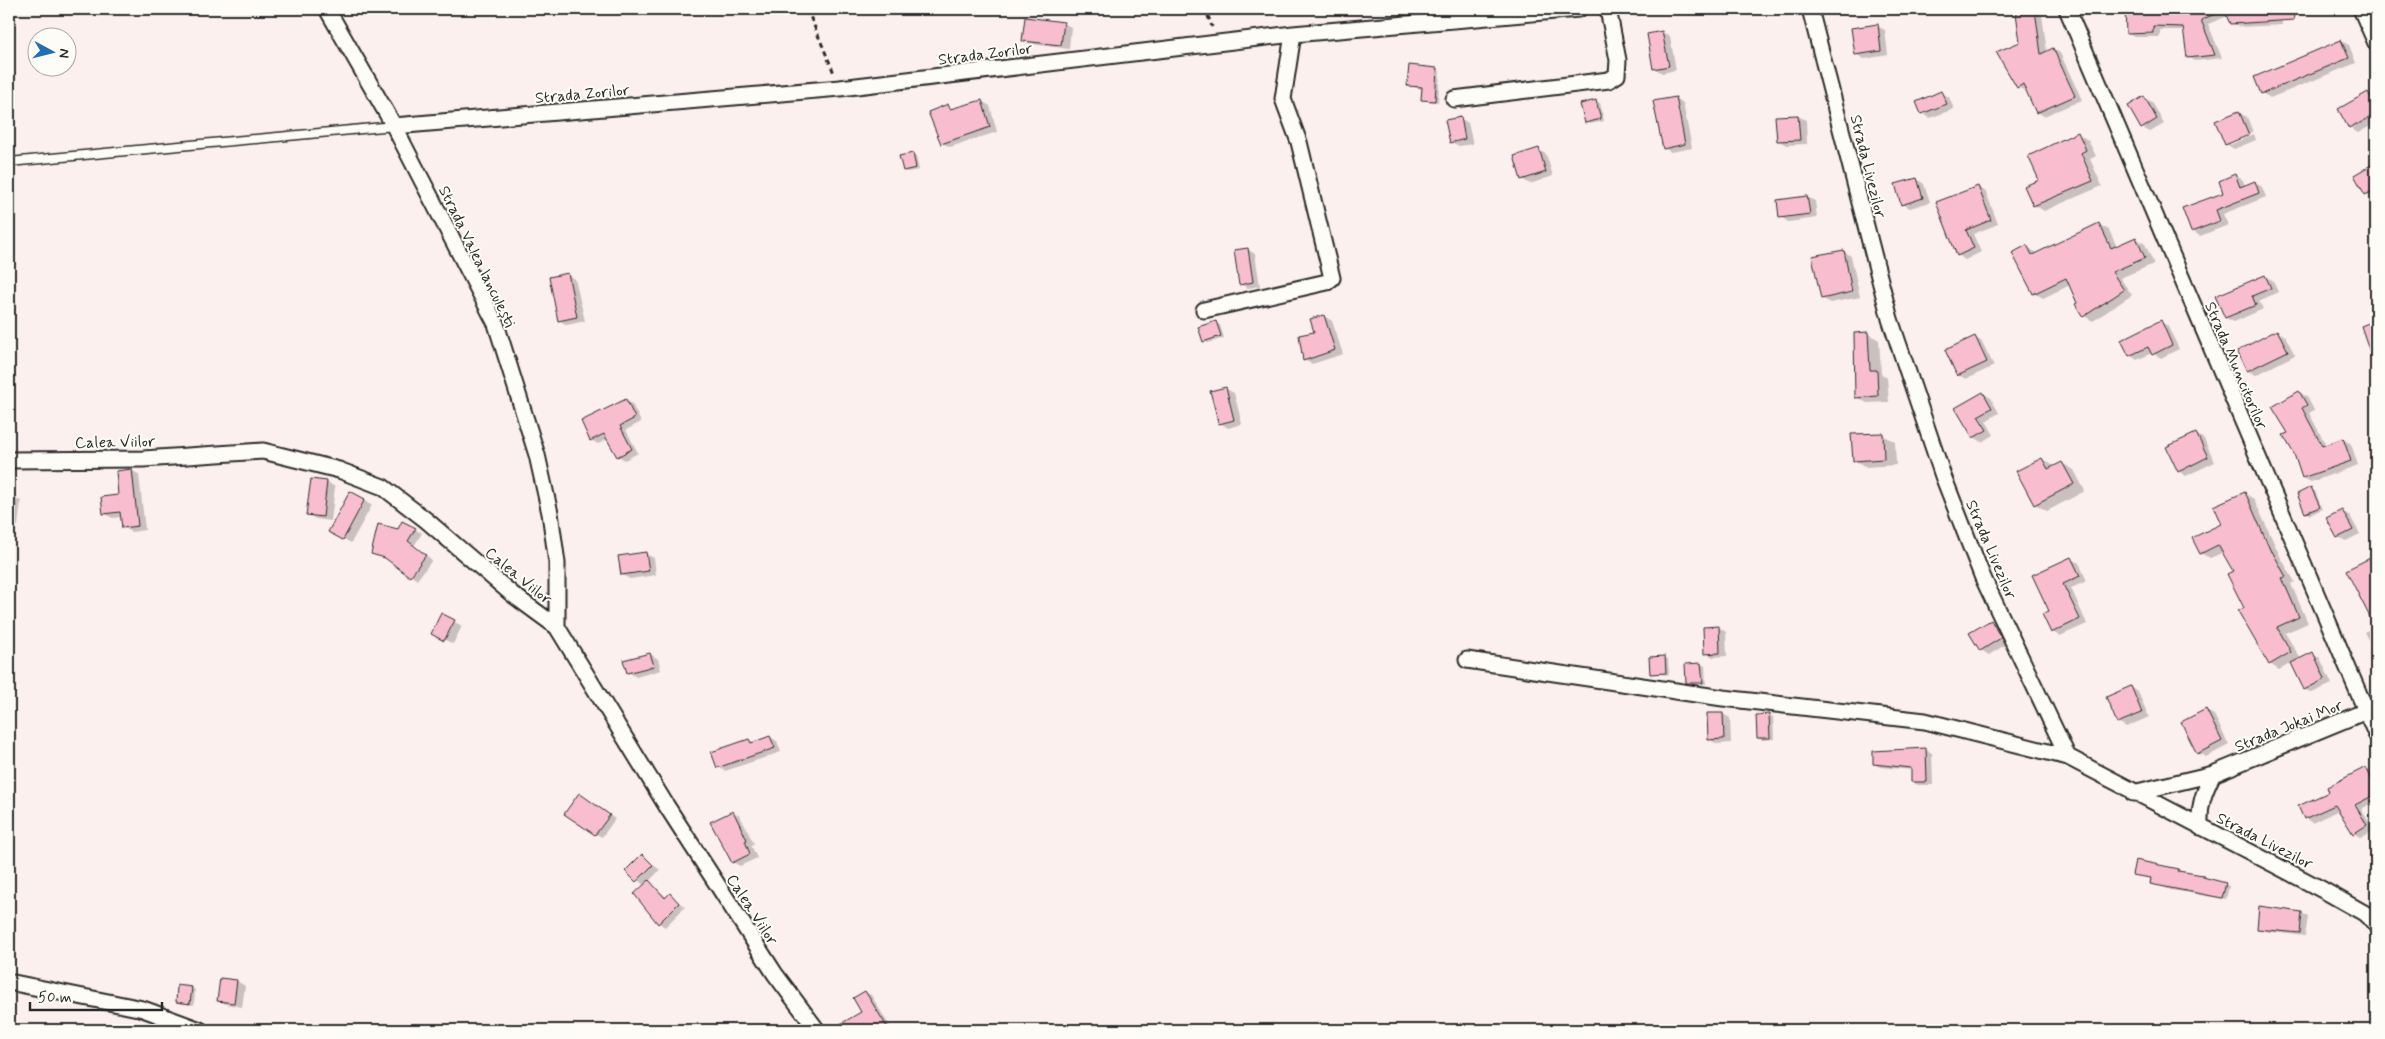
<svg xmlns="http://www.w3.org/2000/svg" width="2385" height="1039" viewBox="0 0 2385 1039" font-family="Mynerve,sans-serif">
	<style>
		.shadow { fill: #0003 }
		.building { fill: #f8bed0; stroke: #2b2b2b }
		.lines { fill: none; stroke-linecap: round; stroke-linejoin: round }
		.lane-casing { stroke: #2b2b2b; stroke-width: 11 }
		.street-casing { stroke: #2b2b2b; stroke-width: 19 }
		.path { stroke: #2b2b2b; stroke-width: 3; stroke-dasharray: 5 4; stroke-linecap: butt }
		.lane { stroke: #fdfcf7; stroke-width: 8 }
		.street { stroke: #fdfcf7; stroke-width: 15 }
		.labels { text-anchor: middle; stroke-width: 4; stroke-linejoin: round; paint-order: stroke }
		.street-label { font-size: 16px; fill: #2b2b2b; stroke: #fdfcf7 }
	</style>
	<rect width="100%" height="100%" fill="#fcf0ef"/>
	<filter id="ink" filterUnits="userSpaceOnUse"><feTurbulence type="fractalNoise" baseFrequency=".02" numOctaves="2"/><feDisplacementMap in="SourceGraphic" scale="10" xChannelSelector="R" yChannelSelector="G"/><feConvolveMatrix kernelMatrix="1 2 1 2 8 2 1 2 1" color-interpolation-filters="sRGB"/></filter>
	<g filter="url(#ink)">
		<path class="shadow" d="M1355,9H1371V13L1359,12Z
			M2127,9H2281L2282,25L2239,27L2231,23L2228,16L2208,24L2222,58L2195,61L2188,57L2185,30H2160V37H2134L2127,33Z
			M2034,11L2042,15L2047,52L2053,49L2060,53L2082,100L2044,116L2037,112L2027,90L2025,91L2018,87L2021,43Z
			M1063,23L1071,27L1069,49L1031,44L1023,40Z
			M1877,26L1885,30L1888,55L1864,59L1856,54Z
			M1662,32L1670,36L1676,70L1662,73L1654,68L1648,35Z
			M2341,41L2349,45L2356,63L2270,98L2262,93Z
			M1437,69L1440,71L1438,102L1426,101L1422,99L1423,89L1408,86Z
			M1941,93L1949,97L1954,109L1930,118L1922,113Z
			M2368,94L2376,98V123L2358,133L2350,128Z
			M1676,98L1683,103L1692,148L1671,152L1664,148Z
			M2144,98L2152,102L2164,124L2150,132L2142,128Z
			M982,101L990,106L997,132L950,147L942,143L948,106L954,109Z
			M1596,101L1600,103L1604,121L1590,124L1586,122Z
			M2239,113L2247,117L2253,132L2230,142V145L2254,134L2256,140L2234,149L2226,144Z
			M1798,116L1806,120L1807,144L1786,145L1778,140L1776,117Z
			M1460,118L1468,123L1473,144L1459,146L1451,142Z
			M2078,134L2088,140L2096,156L2090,159L2102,186L2044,211L2034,205L2041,180Z
			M1538,150L1546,154L1553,176L1530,184L1522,179Z
			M913,154L916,156L919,170L907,172L904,170Z
			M2376,164V198L2374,199L2366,194L2356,175Z
			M2235,175L2243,180L2245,186L2254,182L2262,187L2266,197L2223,214L2228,225L2200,236L2192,231L2225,193Z
			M1917,179L1924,184L1930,202L1910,208L1902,204Z
			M1978,187L1986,192L1998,224L1973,234L1981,252L1965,260L1958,255Z
			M1807,197L1815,201L1817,218L1788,222L1781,217Z
			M2099,225L2109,230L2117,247L2136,238L2145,244L2154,264L2120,278L2132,295L2093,321L2084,316L2070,285L2043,298L2034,293L2027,246L2037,254Z
			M1247,249L1255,254L1260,286L1248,288L1240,284Z
			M1843,251L1851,256L1860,297L1830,303L1822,298Z
			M568,275L575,279L585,321L567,325L559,320Z
			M2265,276L2273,281L2278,292L2259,301L2263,309L2234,322L2226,318Z
			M1324,316L1332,321L1343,354L1312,364L1304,360Z
			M2161,322L2168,326L2179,349L2161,358L2152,353L2137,360L2130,355Z
			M1216,323L1220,325L1224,338L1208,343L1204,341Z
			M2277,332L2285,336L2295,355L2256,375L2248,371L2239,352Z
			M1868,333L1879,340L1881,374L1887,378L1889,402L1867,403L1856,397L1855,334Z
			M1975,337L1982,342L1994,366L1966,379L1958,375Z
			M1226,389L1234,393L1242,424L1228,428L1220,423Z
			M2299,392L2307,397L2314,410L2309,413L2326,445L2343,439L2351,444L2358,465L2311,482L2303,478L2290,433Z
			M1983,393L1991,398L1999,413L1986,421L1994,435L1982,442L1974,437L1957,409Z
			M626,400L632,404L641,422L626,430L638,453L625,460L618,456L608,439L598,444L591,440Z
			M2196,434L2204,439L2215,462L2186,476L2179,471Z
			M1883,435L1895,442L1896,465L1866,467L1854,460Z
			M2042,459L2054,466L2062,463L2074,470L2085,491L2047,511L2035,504Z
			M132,470L139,475L145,530L131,532L123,527L122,517L112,518L104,513L120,496Z
			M312,481L327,482L335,487L331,521L316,519L308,515Z
			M2311,489L2315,491L2322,509L2310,515L2306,512Z
			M351,493L372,505L351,543L330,531Z
			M2244,493L2254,499L2280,556L2295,582L2291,584L2308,623L2285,633L2301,659L2312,654L2320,658L2332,684L2312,693L2304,689L2292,663L2279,670L2270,664L2246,609L2235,572L2224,552L2210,558L2200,553Z
			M9,497L21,501L18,526L9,524Z
			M2342,511L2350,516L2360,534L2346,541L2338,537Z
			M403,523L422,533L414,546L432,560L417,580L390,560L372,553L398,531Z
			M646,554L654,558L656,575L630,579L622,575Z
			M2071,559L2079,563L2087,581L2071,588L2087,624L2060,636L2052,632L2050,612Z
			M2370,560L2376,563V621L2373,619Z
			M442,615L462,626L453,644L432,633Z
			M1991,621L1999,626L2008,643L1989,655L1981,650Z
			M2376,626V655L2364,632Z
			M1718,627L1726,632L1727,656L1713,657L1706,653Z
			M650,654L658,659L661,670L636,677L628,672Z
			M1664,657L1668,659L1669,675L1651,673Z
			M1701,664L1705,666L1706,684L1688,682L1686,665Z
			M2131,687L2138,692L2149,717L2126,727L2118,722Z
			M2206,711L2214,715L2229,745L2206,757L2198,753Z
			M1723,714L1730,718L1731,743L1717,744L1709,739Z
			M1769,715L1773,717L1774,739L1762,740L1758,738L1757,716Z
			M770,737L777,741L781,752L725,771L718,767L749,740L754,743Z
			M1926,750L1932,753L1933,785H1918L1912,782V770L1880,767L1874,764V752Z
			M2366,769L2373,773L2376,780V801L2361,809L2374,830L2361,838L2354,833L2339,810L2312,823L2305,818L2300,807L2331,792Z
			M585,798L615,819L602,837L596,834Z
			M733,812L740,816L754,844L751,845L757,858L740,866L733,862Z
			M642,856L660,870L649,881L667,898L670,895L685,907L665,927L659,923L636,894L645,886L627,871Z
			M2178,870L2229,886L2226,899L2171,890L2152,883V879L2134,874Z
			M2260,908L2302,913L2308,917L2305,936L2264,931L2258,928Z
			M221,979L237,981L245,986L242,1007L226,1004L218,1000Z
			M192,988L195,990L194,1005L177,1002Z
			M865,992L871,995L892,1030H845L842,1025L863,1012Z"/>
		<path class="building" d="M2125,9H2293L2294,20L2230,24L2224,10L2201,20L2215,55L2187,58L2183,27L2153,26V33L2126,34Z
			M2035,10L2041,54L2053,48L2075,96L2036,113L2023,84L2017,88L1996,52L2020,42L2016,13Z
			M1025,17L1064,22L1061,45L1022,41Z
			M1878,24L1881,51L1855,55L1851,28Z
			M1662,31L1669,66L1653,69L1647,34Z
			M2341,40L2349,58L2261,94L2254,77Z
			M1409,65L1437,68L1435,101L1421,100L1422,87L1407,86Z
			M1941,91L1947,104L1921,114L1916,102Z
			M2368,92L2376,107V114L2349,129L2338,109Z
			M2144,96L2157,119L2141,129L2128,106Z
			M1676,97L1685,144L1663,149L1653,101Z
			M982,100L990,127L941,144L928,112L948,104L950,109Z
			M1596,100L1601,119L1585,123L1580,104Z
			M2239,111L2249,135L2225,145L2215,121Z
			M1798,115L1800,140L1777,141L1775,116Z
			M1461,117L1465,139L1450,143L1445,120Z
			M2078,132L2086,150L2081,153L2093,181L2033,206L2024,186L2039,180L2028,156Z
			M1539,148L1546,172L1521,180L1514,156Z
			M913,153L916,168L903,171L899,156Z
			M2376,162V189L2365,195L2354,175Z
			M2235,174L2240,187L2255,181L2259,193L2216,210L2220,221L2191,232L2182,208L2223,193L2219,181Z
			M1917,178L1923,198L1901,205L1895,184Z
			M1978,186L1991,220L1966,230L1974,248L1957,256L1936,202Z
			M1807,196L1810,214L1779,218L1777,200Z
			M2099,223L2111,248L2136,237L2145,258L2112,272L2124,290L2083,317L2075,304L2077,303L2066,278L2033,294L2012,253L2027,245L2032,255Z
			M1248,248L1253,282L1239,285L1234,250Z
			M1844,250L1852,292L1821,299L1812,256Z
			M568,273L577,317L558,321L549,277Z
			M2265,275L2271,288L2252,296L2256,305L2225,318L2215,296Z
			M1324,315L1335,350L1303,361L1299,335L1314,332L1310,319Z
			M2161,320L2172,345L2152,355L2148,347L2129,356L2121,340Z
			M2376,320V364H2374L2361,326Z
			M1216,321L1221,336L1203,342L1198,327Z
			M2277,330L2288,351L2247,371L2237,351Z
			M1868,332L1870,370H1877L1878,396L1855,398L1854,333Z
			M1975,336L1987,362L1957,376L1945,350Z
			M1226,387L1234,420L1219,424L1210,391Z
			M2299,391L2307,405L2302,408L2322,446L2343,438L2351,461L2302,478L2294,454L2283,435L2288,433L2272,407Z
			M1983,392L1992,408L1978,416L1987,430L1973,438L1955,408Z
			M626,399L635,418L620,426L632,449L617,457L604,434L590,441L581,421Z
			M1883,433L1884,459L1853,461L1851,434Z
			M2196,433L2208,457L2178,472L2166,447Z
			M2042,458L2048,469L2062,462L2074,484L2034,505L2016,471Z
			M132,469L138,526L122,528L120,512L103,514L101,497L118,495L116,471Z
			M311,479L327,481L323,517L306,515Z
			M2311,487L2320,507L2305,513L2297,494Z
			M350,491L365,499L343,540L328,532Z
			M2245,492L2271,552L2272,551L2286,577L2282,578L2299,617L2277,627L2291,652L2269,665L2238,611L2244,608L2227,574L2233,571L2218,545L2200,554L2192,538L2221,524L2213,506Z
			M2342,510L2353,530L2337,538L2326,518Z
			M402,521L416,528L408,541L426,555L410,577L385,558L371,554L378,524L398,529Z
			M646,552L649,571L621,575L618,556Z
			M2071,557L2080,576L2063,584L2080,619L2051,633L2042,614L2049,611L2032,575Z
			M2370,558L2376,570V629L2346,570Z
			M441,613L455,620L444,641L431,634Z
			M1991,620L2001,638L1980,651L1969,633Z
			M1719,626L1720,653L1704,654L1703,627Z
			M2313,652L2325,679L2304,690L2291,663Z
			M650,653L654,666L627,673L623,660Z
			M1665,656L1666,673L1650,674L1649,657Z
			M1701,663L1703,683H1686L1685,664Z
			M2131,686L2142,713L2117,723L2106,697Z
			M2206,709L2222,741L2197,754L2181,722Z
			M1707,713H1723L1724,739L1708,740Z
			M1769,714L1770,738H1757L1756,715Z
			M770,736L775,748L717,768L711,752L749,739L751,743Z
			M1926,748L1927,782H1911V768L1873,764V751Z
			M2366,767L2376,789V794L2355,805L2367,825L2353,834L2335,805L2304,819L2298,806L2329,792L2327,787Z
			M579,793L610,815L595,835L564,814Z
			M733,811L747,840L745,841L750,854L732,863L710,822Z
			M642,854L653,865L636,882L625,871Z
			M2135,860L2179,869L2178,871L2203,875V877L2226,883L2222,898L2150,884L2151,878L2132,875Z
			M649,880L665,898L670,893L679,903L658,924L634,894Z
			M2259,906L2302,912L2300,933L2257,929Z
			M220,978L237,980L234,1003L217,1001Z
			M177,985L192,987L190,1004L176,1002Z
			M865,991L889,1030H830L861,1012L853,998Z"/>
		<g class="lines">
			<g class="lane-casing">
				<path id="lane" d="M9,162L394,126"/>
			</g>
			<g class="street-casing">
				<path id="street" d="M327,9L394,126L496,324L537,455L550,513L557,563V627
					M1810,9L1890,319L1943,476L1983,578L2068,757L2323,890L2364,913L2376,924
					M2067,9L2376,734
					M2361,9L2376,43
					M1454,99L1609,80L1617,75L1618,60L1608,9
					M394,126L840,88L1293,34L1579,9
					M1204,310L1327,282L1332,278L1299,142L1283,99L1293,34
					M9,460L143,459L263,451L339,470L383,487L426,520L512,594L557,627L666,805L775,974L817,1030
					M1467,660L1723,698L1925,721L2068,757
					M2133,793L2213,774L2376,707
					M2200,827C2199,806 2203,793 2213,774
					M9,982L143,1009L200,1030"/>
			</g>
			<path class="path" d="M807,9L834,73
				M1202,9L1207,13L1212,27"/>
			<use href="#lane" class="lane"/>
			<use href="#street" class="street"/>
		</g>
	</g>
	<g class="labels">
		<g class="street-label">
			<text transform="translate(985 53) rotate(-7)" y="6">Strada Zorilor</text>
			<text transform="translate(582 93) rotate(-5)" y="6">Strada Zorilor</text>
			<text transform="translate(1869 166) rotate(76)" y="6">Strada Livezilor</text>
			<text transform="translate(478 256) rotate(64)" y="6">Strada Valea Ianculești</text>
			<text transform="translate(2237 365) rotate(67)" y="6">Strada Muncitorilor</text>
			<text transform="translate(115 441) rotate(-1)" y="6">Calea Viilor</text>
			<text transform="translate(1992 549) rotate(67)" y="6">Strada Livezilor</text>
			<text transform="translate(519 575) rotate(39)" y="6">Calea Viilor</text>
			<text transform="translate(2288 725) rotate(-22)" y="6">Strada Jokai Mor</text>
			<text transform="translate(2265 840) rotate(27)" y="6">Strada Livezilor</text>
			<text transform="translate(753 909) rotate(57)" y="6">Calea Viilor</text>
		</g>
	</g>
	<rect width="2385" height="1039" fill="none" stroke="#fdfcf7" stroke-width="30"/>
	<rect x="15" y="15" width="2355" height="1009" fill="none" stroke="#2b2b2b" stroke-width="2" filter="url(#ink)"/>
	<g transform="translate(52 52) rotate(97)"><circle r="24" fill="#fdfcf7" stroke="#a9a8a5"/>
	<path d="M0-4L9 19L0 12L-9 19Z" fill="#1f6fb2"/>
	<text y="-8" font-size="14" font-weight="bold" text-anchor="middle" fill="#2b2b2b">N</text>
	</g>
	<path d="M30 1002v8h132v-8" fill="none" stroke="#2b2b2b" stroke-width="2.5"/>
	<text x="38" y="1002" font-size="15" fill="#2b2b2b" stroke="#fdfcf7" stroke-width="4" paint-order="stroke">50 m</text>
</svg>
